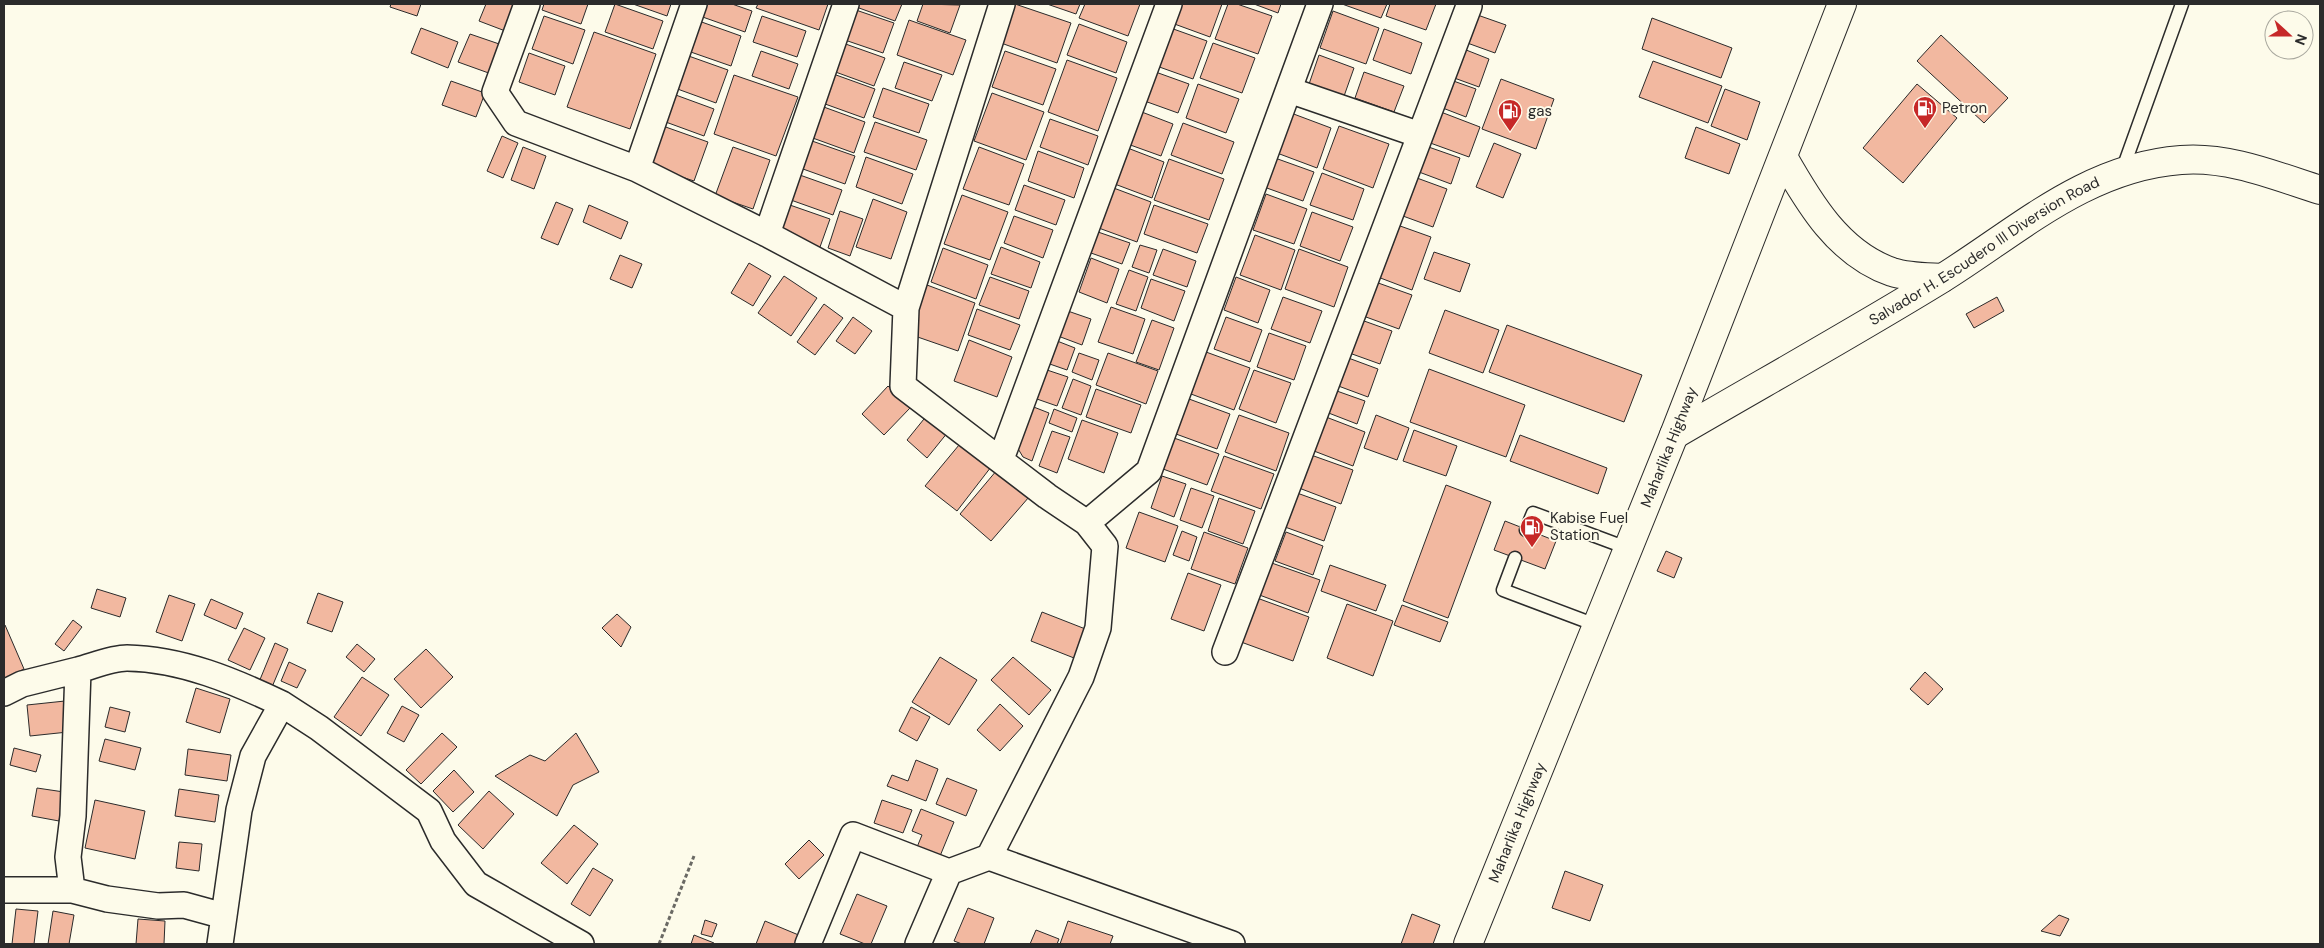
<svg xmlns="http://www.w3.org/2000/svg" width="2324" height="948" viewBox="0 0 2324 948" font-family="'DM Sans',sans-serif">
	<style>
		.building { fill: #f2b8a0; stroke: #2b2b2b }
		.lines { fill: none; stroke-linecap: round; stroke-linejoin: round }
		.service-casing { stroke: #2b2b2b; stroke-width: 15 }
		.minor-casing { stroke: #2b2b2b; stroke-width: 28 }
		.trunk-casing { stroke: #2b2b2b; stroke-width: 30 }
		.path { stroke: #6a6964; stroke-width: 3; stroke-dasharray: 4 2.5; stroke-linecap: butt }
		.service { stroke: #fdfbea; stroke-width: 12 }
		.minor { stroke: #fdfbea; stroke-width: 25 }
		.trunk { stroke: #fdfbea; stroke-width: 28 }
		.labels { text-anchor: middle; stroke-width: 4; stroke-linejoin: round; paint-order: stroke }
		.poi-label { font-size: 15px; fill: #2b2b2b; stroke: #fdfbea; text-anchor: start }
		.street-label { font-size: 15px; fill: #2b2b2b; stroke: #fdfbea }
	</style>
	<rect width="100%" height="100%" fill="#fdfbea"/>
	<path class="building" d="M391,4H421L417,16L390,7Z
		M486,4H517L508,32L479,21Z
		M544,4H588L581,24L542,10Z
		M615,4L663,21L653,49L605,32Z
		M633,4H671L667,16Z
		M701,4H732L752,11L745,32L697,15Z
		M758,4H828L819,30L756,8Z
		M848,4H902L895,21Z
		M923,4L960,5L950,33L917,21Z
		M1015,4L1071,23L1057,63L1001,43Z
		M1047,4H1080L1076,14Z
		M1085,4H1140L1128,36L1079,18Z
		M1176,4H1222L1210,37L1169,22Z
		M1228,4H1237L1272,16L1258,54L1215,39Z
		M1254,4H1281L1278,13Z
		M1342,4H1387L1381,18Z
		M1390,4H1436L1426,30L1386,16Z
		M847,7L894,23L883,53L836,37Z
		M1333,11L1379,28L1366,64L1320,48Z
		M1469,12L1506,25L1495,53L1459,40Z
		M544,16L585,30L573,64L532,49Z
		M762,16L806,31L797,57L753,42Z
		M1652,18L1732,48L1721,78L1642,49Z
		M696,20L741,36L731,66L685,50Z
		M909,20L966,40L953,75L897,55Z
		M1079,24L1127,42L1116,73L1067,55Z
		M1165,26L1207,41L1193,79L1151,64Z
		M421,28L458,42L448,68L411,53Z
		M1384,29L1422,43L1411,74L1373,60Z
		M594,32L656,54L630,129L567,107Z
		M470,34L508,47L497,76L458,62Z
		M1941,35L2008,98L1984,123L1917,61Z
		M840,42L885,58L874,86L830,70Z
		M1213,43L1255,58L1242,93L1200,78Z
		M1456,46L1489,59L1479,87L1446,75Z
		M761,51L798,64L789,89L752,76Z
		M1005,51L1056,69L1043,105L992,87Z
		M529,53L565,66L555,95L519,82Z
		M683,54L728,70L716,103L672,87Z
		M1319,55L1354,68L1343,99L1308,87Z
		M1067,60L1117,78L1098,131L1048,112Z
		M1653,61L1722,86L1708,123L1639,97Z
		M904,62L942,75L932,101L895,88Z
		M1150,70L1189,84L1178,113L1139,99Z
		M825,71L875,89L864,118L814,100Z
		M1364,72L1404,86L1394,112L1355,98Z
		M734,75L798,97L776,156L714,134Z
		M1445,78L1476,89L1466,117L1435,105Z
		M1501,79L1554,99L1536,149L1482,129Z
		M451,81L485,93L476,117L442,105Z
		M1198,84L1239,99L1226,133L1186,118Z
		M1917,84L1957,118L1903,183L1863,148Z
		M883,88L929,104L919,133L873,117Z
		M1725,89L1760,102L1747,140L1711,126Z
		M992,93L1044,112L1026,160L974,141Z
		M673,94L714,109L704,136L663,121Z
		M821,106L865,122L854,153L810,137Z
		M1134,109L1173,124L1161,156L1122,142Z
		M1433,109L1480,127L1469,157L1422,140Z
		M1291,113L1331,128L1317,168L1277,153Z
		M1050,119L1098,136L1088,165L1040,147Z
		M875,122L927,140L916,170L864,152Z
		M1183,123L1234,142L1222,174L1171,155Z
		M660,125L708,142L694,181L646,165Z
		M1339,126L1389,144L1373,188L1323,169Z
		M1696,127L1740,144L1729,174L1685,158Z
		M502,136L518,143L503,178L487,171Z
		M812,141L855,156L845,184L803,169Z
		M1494,143L1521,154L1503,198L1476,187Z
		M1420,144L1460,158L1451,184L1411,169Z
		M523,147L546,156L534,189L511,180Z
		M733,147L770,160L753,209L715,196Z
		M979,147L1024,164L1009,205L963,189Z
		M1125,147L1164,162L1152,198L1112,183Z
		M1038,151L1084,168L1074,198L1028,181Z
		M866,157L913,174L902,204L856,187Z
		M1275,158L1314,172L1303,201L1264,187Z
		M1169,159L1224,179L1209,220L1154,200Z
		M1322,173L1364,189L1353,220L1310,205Z
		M797,174L842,190L833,215L788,199Z
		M1406,174L1447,189L1433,227L1392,212Z
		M1024,185L1065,200L1056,225L1015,210Z
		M1111,187L1151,202L1137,242L1096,227Z
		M1266,194L1307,209L1294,244L1253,230Z
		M962,195L1008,212L990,260L944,244Z
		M873,199L907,212L891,259L856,247Z
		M556,202L573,209L558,245L541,238Z
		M787,204L830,219L820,247L777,232Z
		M589,205L628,222L621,239L583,222Z
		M1154,205L1208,224L1197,253L1144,234Z
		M840,211L863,219L850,256L828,248Z
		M1312,212L1353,227L1340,261L1300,246Z
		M1014,216L1053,230L1043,258L1004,243Z
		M1389,222L1431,237L1412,290L1370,274Z
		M1098,232L1130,243L1122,264L1091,253Z
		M1255,235L1295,250L1281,290L1240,275Z
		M1140,245L1157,250L1149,273L1132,267Z
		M1001,247L1040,262L1031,288L991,274Z
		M943,248L988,265L976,299L931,282Z
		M1163,249L1196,261L1187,287L1153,275Z
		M1299,249L1348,267L1334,307L1285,289Z
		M1434,252L1470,264L1460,292L1424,279Z
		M620,255L642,264L632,288L610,279Z
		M1091,258L1119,269L1107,303L1079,292Z
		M749,263L771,276L753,306L731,293Z
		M1129,270L1148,277L1136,311L1116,304Z
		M784,276L817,298L791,336L758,313Z
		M990,277L1029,291L1019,319L979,305Z
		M1236,277L1270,290L1258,323L1224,310Z
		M1151,279L1185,291L1174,321L1141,308Z
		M1367,279L1412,295L1399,329L1355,313Z
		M927,285L975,303L958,351L909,334Z
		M1283,297L1322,311L1310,343L1271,329Z
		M1997,297L2004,311L1974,328L1966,314Z
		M824,304L843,318L815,355L797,342Z
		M1111,307L1145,319L1133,354L1098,342Z
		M1059,308L1091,319L1082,345L1050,333Z
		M977,309L1020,325L1010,350L968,335Z
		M1445,310L1499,330L1483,373L1429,353Z
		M853,317L872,331L855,354L836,341Z
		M1226,317L1262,330L1250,362L1214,349Z
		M1353,317L1392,331L1380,364L1341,350Z
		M1152,320L1174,328L1159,370L1136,362Z
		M1507,325L1642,375L1624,422L1489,372Z
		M1269,333L1306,346L1294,380L1257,367Z
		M1052,339L1075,348L1067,370L1044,362Z
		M969,340L1012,357L997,397L954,381Z
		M1206,352L1250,368L1234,410L1191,394Z
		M1079,353L1099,360L1092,380L1072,372Z
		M1108,353L1158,371L1146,404L1096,385Z
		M1343,356L1378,369L1368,397L1333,384Z
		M1044,369L1068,377L1057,406L1034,398Z
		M1429,369L1525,405L1506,457L1410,422Z
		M1254,370L1291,383L1276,423L1239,409Z
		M1073,379L1091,386L1081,415L1062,408Z
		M888,386L910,408L884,435L862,414Z
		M1096,389L1141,405L1131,433L1086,417Z
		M1334,390L1365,401L1357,424L1326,412Z
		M1189,399L1230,414L1217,449L1176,434Z
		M1026,404L1049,413L1032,461L1023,457L1017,447Z
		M1054,409L1077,418L1072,432L1049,423Z
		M928,414L948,432L927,458L907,440Z
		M1239,415L1289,433L1276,471L1225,452Z
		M1376,415L1409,428L1397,460L1364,448Z
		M1326,417L1365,432L1353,466L1314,451Z
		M1082,420L1118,433L1104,473L1068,459Z
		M1414,430L1457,446L1446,476L1403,461Z
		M1052,431L1070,437L1057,473L1039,466Z
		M1520,435L1607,468L1598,494L1510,461Z
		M1174,438L1219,454L1207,485L1163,469Z
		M959,445L991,467L957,511L925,486Z
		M1311,455L1353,470L1341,504L1299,488Z
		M1224,456L1274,474L1261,509L1211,491Z
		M997,470L1029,497L991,541L960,514Z
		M1162,476L1186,484L1174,517L1151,508Z
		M1446,485L1491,502L1448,618L1403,601Z
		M1191,488L1214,496L1202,528L1180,520Z
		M1297,493L1336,507L1324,541L1285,527Z
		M1219,498L1255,511L1243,544L1208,531Z
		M1139,512L1178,526L1165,562L1126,548Z
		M1505,521L1556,541L1545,569L1494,550Z
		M1182,531L1197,537L1189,561L1173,555Z
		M1204,532L1248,548L1235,584L1191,569Z
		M1286,532L1323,546L1313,575L1275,561Z
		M1666,551L1682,558L1674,578L1657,571Z
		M1266,561L1320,580L1308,613L1254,593Z
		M1330,565L1386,585L1376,611L1321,591Z
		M1188,573L1221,585L1204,631L1171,619Z
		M97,589L126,598L120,617L91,608Z
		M318,593L343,602L332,632L307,623Z
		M169,595L195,604L182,641L156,632Z
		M1257,598L1309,617L1293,661L1241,642Z
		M211,599L243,613L236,629L204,615Z
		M1347,604L1393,621L1373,676L1327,658Z
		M1402,605L1448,622L1440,642L1394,625Z
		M1042,612L1088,630H1085L1074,658L1031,641Z
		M617,614L631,627L621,647L602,628Z
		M73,620L82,627L64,651L55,644Z
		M5,625L24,669L4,679V626Z
		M244,628L265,638L250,670L228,660Z
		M275,643L288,649L272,687L259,682Z
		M357,644L375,659L364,672L346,657Z
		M426,649L453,677L421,708L394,679Z
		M940,657L977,680L949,725L912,702Z
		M1013,657L1051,690L1029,715L991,680Z
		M289,662L306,670L297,688L281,681Z
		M1925,672L1943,689L1928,705L1910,689Z
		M362,677L389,695L361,736L334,717Z
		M196,688L230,699L220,733L186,722Z
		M65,701L68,732L30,736L27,705Z
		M1000,704L1023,726L1000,751L977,730Z
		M402,706L419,715L404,742L387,733Z
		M110,707L130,712L125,732L105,727Z
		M911,707L930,717L917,741L899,731Z
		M442,733L457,747L421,784L406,770Z
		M576,733L599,772L573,785L557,816L495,776L530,755L545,761Z
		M105,739L141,748L135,770L99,761Z
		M14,748L41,755L36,772L10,765Z
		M188,749L231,755L227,781L185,775Z
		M916,760L938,769L926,801L887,786L892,775L908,781Z
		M454,770L474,792L453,812L433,791Z
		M947,778L977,790L966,816L936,804Z
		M37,788L64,792L59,821L32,816Z
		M179,789L219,795L215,822L175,816Z
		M489,791L514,814L483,849L458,825Z
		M95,800L145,811L135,859L85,848Z
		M882,800L912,810L903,833L874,823Z
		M921,809L954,822L938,861L915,852L922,835L912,831Z
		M574,825L598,844L567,884L541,863Z
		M809,840L824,855L799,879L785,864Z
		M179,842L202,844L199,871L176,868Z
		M593,868L613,880L590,916L571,904Z
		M1565,871L1603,885L1590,921L1552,908Z
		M857,894L887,906L871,944H865L840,934Z
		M968,908L994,918L984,944H962L954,941Z
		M16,909L38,911L34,944H12Z
		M53,911L74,915L69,944H48Z
		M1412,914L1440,925L1433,944H1401Z
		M2059,915L2069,919L2060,936L2041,931Z
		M138,919L165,921L164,944H136Z
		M705,920L717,924L712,937L701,934Z
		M765,921L801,936L798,944H756Z
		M1068,921L1113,936L1110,944H1060Z
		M1036,930L1059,939L1057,944H1030Z
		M694,935L714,943L713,944H691Z"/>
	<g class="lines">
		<g class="service-casing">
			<path id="service" d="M2122,171L2182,4
				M1526,530L1533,513L1627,548
				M1515,558L1503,590L1596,625"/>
		</g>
		<g class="minor-casing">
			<path id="minor" d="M527,4L495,92L516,123L637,169L767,234L906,308
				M1002,4L906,308L903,386L1047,496L1087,523L1105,546L1098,628L1081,677L989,857L1232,944
				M1289,90L1420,135
				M637,169L694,4
				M767,234L846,4
				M1001,459L1169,4
				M1087,523L1149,471L1320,4
				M1225,652L1469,6
				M4,693L22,684L78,670
				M4,890H72L107,899L158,906L184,905L224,916
				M72,890L68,857L73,816L78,670C93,666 112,658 127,658C182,659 234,681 282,704
				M220,944L239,810L253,756L282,704L319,728L429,811L443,841L476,884L581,944
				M808,944L853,835L949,872
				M918,944L949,872L989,857"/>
		</g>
		<g class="trunk-casing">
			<g id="trunk">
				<path d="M1783,157C1809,203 1839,254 1892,272C1908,277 1925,277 1942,278"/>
				<path id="s1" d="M1674,435C1763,383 1853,333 1941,279C2018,231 2086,167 2181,160C2228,156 2276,176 2320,190"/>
				<path id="s2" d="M1468,944L1674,435L1842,4"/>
			</g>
		</g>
		<path class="path" d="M659,944L694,856"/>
		<use href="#service" class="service"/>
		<use href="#minor" class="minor"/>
		<use href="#trunk" class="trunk"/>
	</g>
	<defs>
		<g id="fuel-pin" transform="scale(1.25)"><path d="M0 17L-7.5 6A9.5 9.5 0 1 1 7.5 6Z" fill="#c62828" stroke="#fdfbea"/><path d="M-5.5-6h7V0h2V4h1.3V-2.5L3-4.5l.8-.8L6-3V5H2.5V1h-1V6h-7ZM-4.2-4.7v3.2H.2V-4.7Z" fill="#fff"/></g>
	</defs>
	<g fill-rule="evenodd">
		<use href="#fuel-pin" x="1925" y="108"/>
		<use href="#fuel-pin" x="1510" y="111"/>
		<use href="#fuel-pin" x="1532" y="527"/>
	</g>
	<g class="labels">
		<g class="poi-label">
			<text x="1942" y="113">Petron</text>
			<text x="1528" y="116">gas</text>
			<text x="1550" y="523">Kabise Fuel<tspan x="1550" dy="17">Station</tspan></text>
		</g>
		<g class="street-label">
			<text dy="5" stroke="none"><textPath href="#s1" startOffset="361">Salvador H. Escudero III Diversion Road</textPath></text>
			<text dy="5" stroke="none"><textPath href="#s2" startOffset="536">Maharlika Highway</textPath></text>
			<text dy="5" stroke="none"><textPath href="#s2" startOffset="131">Maharlika Highway</textPath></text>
		</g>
	</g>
	<rect width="2324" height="948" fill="none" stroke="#2b2b2b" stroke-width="10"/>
	<g transform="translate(2289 35) rotate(111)"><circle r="24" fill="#fdfbea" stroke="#a9a89e"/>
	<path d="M0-4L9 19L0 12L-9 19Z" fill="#c62828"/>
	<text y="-8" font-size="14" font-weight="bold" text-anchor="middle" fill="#2b2b2b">N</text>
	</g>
</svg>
